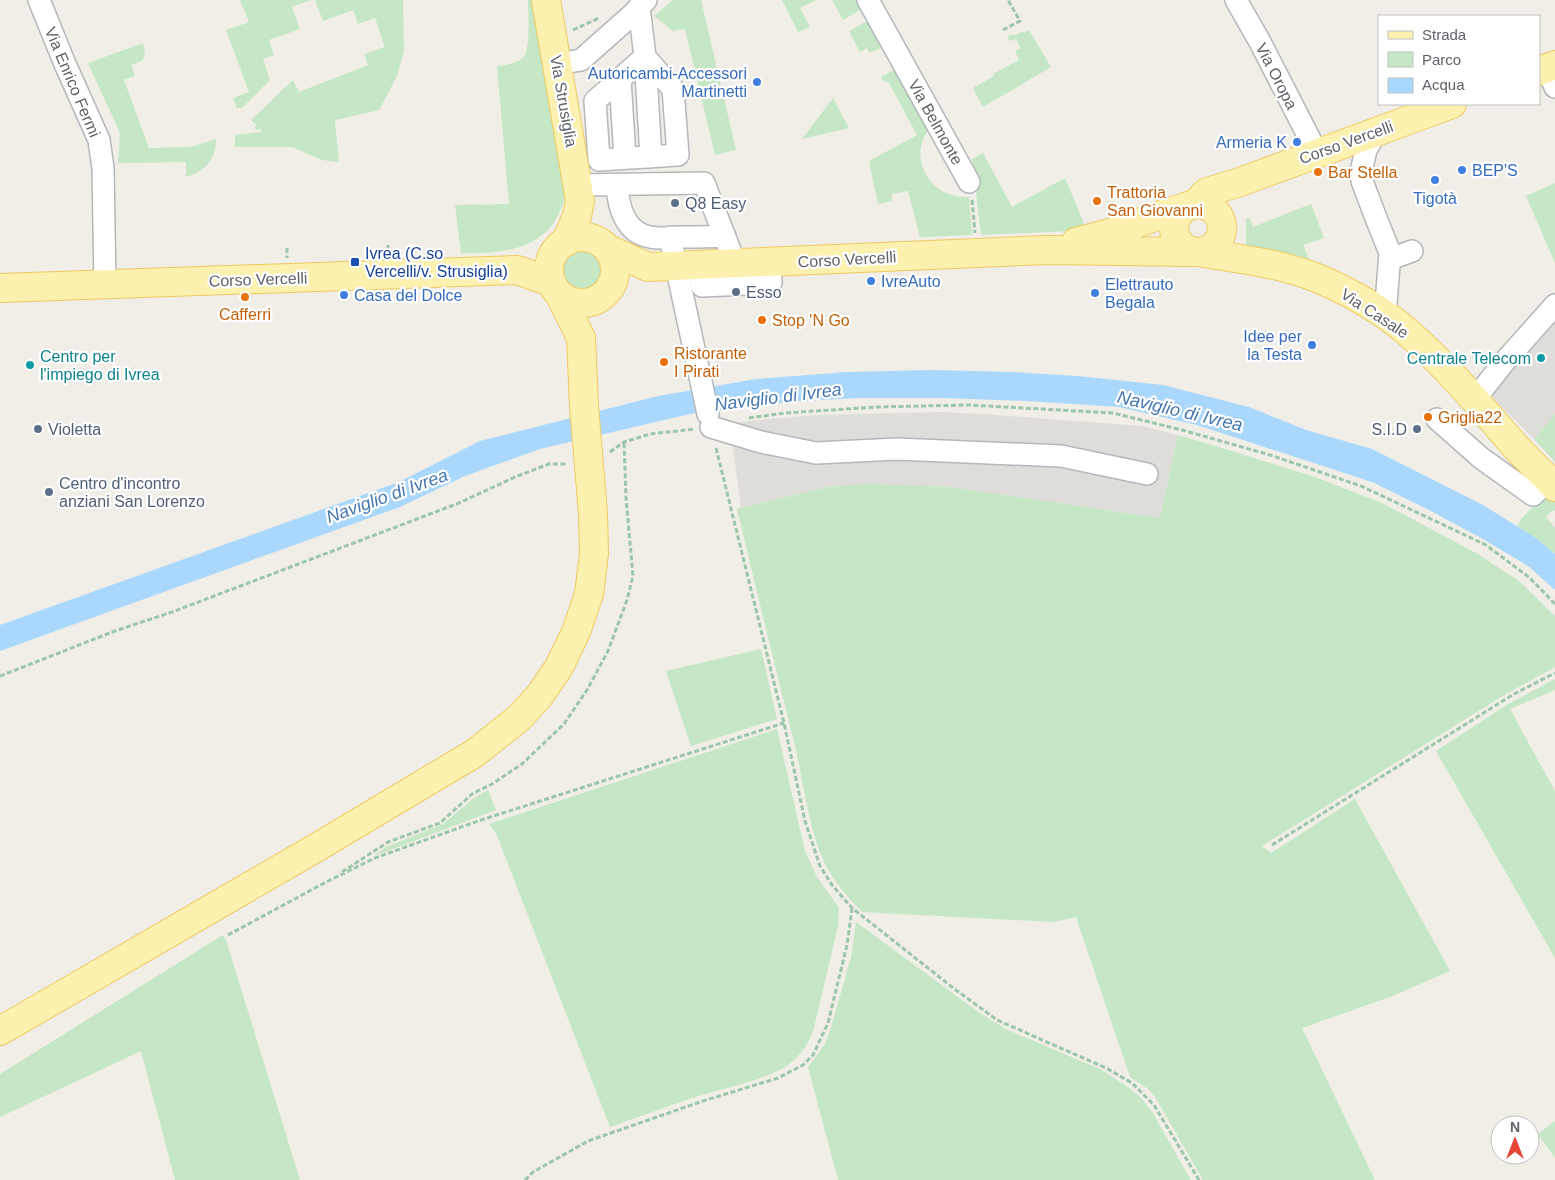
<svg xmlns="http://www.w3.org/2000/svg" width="1555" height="1180" viewBox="0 0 1555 1180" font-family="Arial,sans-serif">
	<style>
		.industrial { fill: #dfddd9 }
		.green { fill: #c5e7c5 }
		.water { fill: #aad8fd }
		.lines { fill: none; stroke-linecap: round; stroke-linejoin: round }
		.minor-casing { stroke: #b4b7bb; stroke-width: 24 }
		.major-casing { stroke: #efc962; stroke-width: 30 }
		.path { stroke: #9cc6a9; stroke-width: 3; stroke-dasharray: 5 2.5; stroke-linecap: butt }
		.minor { stroke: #fff; stroke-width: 21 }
		.major { stroke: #fdf1af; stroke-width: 28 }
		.shop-dot { fill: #3f7fe0; stroke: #fff; stroke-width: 2 }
		.food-dot { fill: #e8710a; stroke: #fff; stroke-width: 2 }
		.service-dot { fill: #5c6f8a; stroke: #fff; stroke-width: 2 }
		.transit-dot { fill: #1a4fb4; stroke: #fff; stroke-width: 2 }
		.culture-dot { fill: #0f9aa8; stroke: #fff; stroke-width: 2 }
		.labels { text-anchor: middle; stroke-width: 4.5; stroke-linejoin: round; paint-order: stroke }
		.shop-label { font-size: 16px; fill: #366cbe; stroke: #fff; text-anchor: start }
		.street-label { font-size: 16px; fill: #5f6267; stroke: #fff }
		.food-label { font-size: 16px; fill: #c56008; stroke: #fff; text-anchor: start }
		.service-label { font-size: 16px; fill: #4e5e75; stroke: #fff; text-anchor: start }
		.transit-label { font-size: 16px; fill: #164399; stroke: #fff; text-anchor: start }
		.culture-label { font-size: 16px; fill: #0d838f; stroke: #fff; text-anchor: start }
		.water-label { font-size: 18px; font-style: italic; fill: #4678b0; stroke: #fff }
	</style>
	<rect width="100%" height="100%" fill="#f0eee7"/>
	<path class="industrial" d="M1555,312V414L1534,439L1487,392Z
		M941,412L982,414L1142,426L1178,435L1160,518L949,487L868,484L828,487L741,508L730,425L749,421L817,415Z"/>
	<path class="green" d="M240,0H311L292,7L300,29L269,40L274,55L263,59L270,80L242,108H237L233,98L249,92L226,30L249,22Z
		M315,0H403L404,51L397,76L379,110L335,120L339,162L322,160L292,147H235V135L261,132V129L257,130L255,128L256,125L251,120L293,80L299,92L368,65L364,54L385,47L375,18L358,24L353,10L323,21Z
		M528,0H542L567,187C557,247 513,254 461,253L455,205L509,204L497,66C505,65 516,64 523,58C531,51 528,12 528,0Z
		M673,0H701L736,150L715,155L685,29L673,31L654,16Z
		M782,0H816L800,8L810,27L798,32Z
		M832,0H861L862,9L843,20Z
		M868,21L885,46L869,53L867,48L860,52L849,31Z
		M1029,30L1051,67L983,107L973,88L994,76L993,74L1019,60L1015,51L1021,48L1016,39L1010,41L1007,37L1010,35H1016L1023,31L1024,33Z
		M143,43L145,51L143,60L131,65L135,76L124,80L149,148L191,147L216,139C217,158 204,172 186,177V162L118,163L120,133L88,63Z
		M897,68L931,127C905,157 930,200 969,197L972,235L920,237L908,191L892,194V201L878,204L869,161L917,135L889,83L882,80L881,77Z
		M833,98L849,128L802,139Z
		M983,153L1012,207L1065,178L1086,228L1072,231L981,235L972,159Z
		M1555,183V263L1526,196Z
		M1311,204L1324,238L1303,245L1310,262L1289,255L1246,246V219L1250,218L1253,227Z
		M561 271a21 21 0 1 1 42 0a21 21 0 1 1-42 0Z
		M1555,414V462L1534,439Z
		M1178,435L1219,447L1315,477L1382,503L1476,553L1519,581L1555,616V667L1501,697L1262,846L1271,853L1355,799L1450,971L1390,997L1302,1028L1375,1180H1203L1155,1097L1148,1089L1130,1077L1076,917L1054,922L862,912C848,897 834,882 825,864C808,827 804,785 795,746C775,667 756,588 737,509L828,487L868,484L949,487L1160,518Z
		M1549,491L1555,497V511L1553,510L1546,517L1555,528V554L1536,538L1517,526L1521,519Z
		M761,649L777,719L691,746L666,671Z
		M1555,679V690L1510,709L1555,791V958L1436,751L1508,704Z
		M777,729L805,851L817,877L839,908L838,926L814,1028C809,1043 801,1056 788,1065C768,1079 725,1088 701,1095C671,1105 641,1116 610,1127L496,833L489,824Z
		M488,790L496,810L374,856L386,847L443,824L474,798Z
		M856,922L981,1014L1008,1030L1100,1069L1128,1087L1142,1099L1152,1112L1191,1180H838L808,1067L825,1044L830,1031L851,957Z
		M223,935L226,940L300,1180H175L141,1051L0,1117V1074Z
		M1555,1121V1158L1538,1134Z"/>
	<path class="water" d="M930,370L1010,372L1078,376L1163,385L1249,407L1306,430L1372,449L1483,505L1536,538L1555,554V590L1528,566L1481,538L1429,510L1372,482L1197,425L1119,407L1027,401L943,398H857L789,402L690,414L540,449L465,476L400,507L0,651V625L399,482L480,441L658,396L756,379L847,372Z"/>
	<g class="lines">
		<g class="minor-casing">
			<path id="minor" d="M39,0L65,64L99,140L103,168L105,285
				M868,0L969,182
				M1236,0L1260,42L1317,153
				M639,7L645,57L651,157
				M645,57L673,89L678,155L599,160L595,101Z
				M557,64L581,60L634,13L646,0
				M1547,68L1555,87
				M620,79L625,158
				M1377,130L1366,150L1361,172L1362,181L1376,218L1390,253L1385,316
				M578,185L704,183L735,263
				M617,185C618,206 625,233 650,237C659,239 668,238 677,237C693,237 709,237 725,236
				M670,237L708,414
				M1390,259L1412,251
				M698,265L702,286L771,283L770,262
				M1475,399L1505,361L1555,305
				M1437,419L1481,458L1533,495L1548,480
				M711,427L761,442L816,453L897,449L1061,456L1147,474"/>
		</g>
		<g class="major-casing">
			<path id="major" d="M546,0L580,201L577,216L566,242
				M1539,71L1555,65
				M1174 228a24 24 0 1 1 48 0a24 24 0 1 1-48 0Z
				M1194,205L1207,192L1240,182L1452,104
				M549 270a33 33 0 1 1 66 0a33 33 0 1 1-66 0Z
				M1076,242L1113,232L1166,213L1189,206
				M608,249L648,267L1046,250L1195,252
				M1199,252C1238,259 1280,263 1317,278C1348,291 1380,309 1405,330C1446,365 1480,406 1515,446C1528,460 1542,473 1555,487
				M0,288L517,270L551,282
				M0,1031L314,849L475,753L519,718L540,695L559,667L576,632L589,594L594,554L593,514L584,406L581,338L560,295"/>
		</g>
		<path class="path" d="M573,30L599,18
			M1003,30L1020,21L1008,0
			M972,200L975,233
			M388,245V254
			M287,248V258
			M749,418L785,413L876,407L969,405L1113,413L1182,430L1270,455L1361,486L1486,545L1530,578L1555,604
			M716,448L784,723L805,821L820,866L832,885L852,908L952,987L997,1020L1106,1068L1132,1083L1154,1105L1199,1180
			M610,452L624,442L650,434L695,429
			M0,676L115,631L172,612L459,503L515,477L549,464H567
			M1272,845L1514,694L1555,673
			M342,872L388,842L440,823L472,794L492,784L522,764L564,724L587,690L608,651L627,600L633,576L626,498L624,442
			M228,935L328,881L375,858L481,820L784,723
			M525,1180L533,1172L588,1141L703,1101L778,1078L803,1065L813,1055L828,1023L847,945L852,909"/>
		<use href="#minor" class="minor"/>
		<use href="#major" class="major"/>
	</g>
	<g class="shop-dot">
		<circle cx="757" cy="82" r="5"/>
		<circle cx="1297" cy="142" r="5"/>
		<circle cx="1462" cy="170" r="5"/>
		<circle cx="1435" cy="180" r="5"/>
		<circle cx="871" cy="281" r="5"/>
		<circle cx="1095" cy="293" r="5"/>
		<circle cx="344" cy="295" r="5"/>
		<circle cx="1312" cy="345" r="5"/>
	</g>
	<g class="food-dot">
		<circle cx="1318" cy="172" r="5"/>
		<circle cx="1097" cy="201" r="5"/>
		<circle cx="245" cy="297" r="5"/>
		<circle cx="762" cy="320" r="5"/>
		<circle cx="664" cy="362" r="5"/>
		<circle cx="1428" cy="417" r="5"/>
	</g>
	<g class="service-dot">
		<circle cx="675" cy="203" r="5"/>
		<circle cx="736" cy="292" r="5"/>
		<circle cx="38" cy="429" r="5"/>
		<circle cx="1417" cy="429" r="5"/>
		<circle cx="49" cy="492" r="5"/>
	</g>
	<rect class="transit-dot" x="350" y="257" width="10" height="10" rx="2.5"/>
	<g class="culture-dot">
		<circle cx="1541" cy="358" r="5"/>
		<circle cx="30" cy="365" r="5"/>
	</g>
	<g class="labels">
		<g class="shop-label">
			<text x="747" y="79" text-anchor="end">Autoricambi-Accessori<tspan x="747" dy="18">Martinetti</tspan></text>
			<text x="1287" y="148" text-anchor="end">Armeria K</text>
			<text x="1472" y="176">BEP'S</text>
			<text x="1435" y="204" text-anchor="middle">Tigotà</text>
			<text x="881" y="287">IvreAuto</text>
			<text x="1105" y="290">Elettrauto<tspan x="1105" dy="18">Begala</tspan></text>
			<text x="354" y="301">Casa del Dolce</text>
			<text x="1302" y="342" text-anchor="end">Idee per<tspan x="1302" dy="18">la Testa</tspan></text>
		</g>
		<g class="street-label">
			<text transform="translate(1277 76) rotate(63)" y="6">Via Oropa</text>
			<text transform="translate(73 82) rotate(67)" y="6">Via Enrico Fermi</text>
			<text transform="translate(564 101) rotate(80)" y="6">Via Strusiglia</text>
			<text transform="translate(936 122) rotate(61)" y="6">Via Belmonte</text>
			<text transform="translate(1346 142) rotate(-20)" y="6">Corso Vercelli</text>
			<text transform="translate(847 259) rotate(-3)" y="6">Corso Vercelli</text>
			<text transform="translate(258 279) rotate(-2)" y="6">Corso Vercelli</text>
			<text transform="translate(1375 313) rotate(33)" y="6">Via Casale</text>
		</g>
		<g class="food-label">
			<text x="1328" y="178">Bar Stella</text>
			<text x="1107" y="198">Trattoria<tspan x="1107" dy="18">San Giovanni</tspan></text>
			<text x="245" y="320" text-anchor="middle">Cafferri</text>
			<text x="772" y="326">Stop 'N Go</text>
			<text x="674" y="359">Ristorante<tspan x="674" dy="18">I Pirati</tspan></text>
			<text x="1438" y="423">Griglia22</text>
		</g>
		<g class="service-label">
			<text x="685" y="209">Q8 Easy</text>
			<text x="746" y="298">Esso</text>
			<text x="48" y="435">Violetta</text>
			<text x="1407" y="435" text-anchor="end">S.I.D</text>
			<text x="59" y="489">Centro d'incontro<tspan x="59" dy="18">anziani San Lorenzo</tspan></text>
		</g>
		<g class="transit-label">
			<text x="365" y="259">Ivrea (C.so<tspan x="365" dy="18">Vercelli/v. Strusiglia)</tspan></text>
		</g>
		<g class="culture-label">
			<text x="40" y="362">Centro per<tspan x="40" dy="18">l'impiego di Ivrea</tspan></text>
			<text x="1531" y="364" text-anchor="end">Centrale Telecom</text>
		</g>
		<g class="water-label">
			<text transform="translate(778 397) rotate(-7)" y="6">Naviglio di Ivrea</text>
			<text transform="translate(1180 411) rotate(13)" y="6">Naviglio di Ivrea</text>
			<text transform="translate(387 496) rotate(-20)" y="6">Naviglio di Ivrea</text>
		</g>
	</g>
	<rect x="1378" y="15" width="162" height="90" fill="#ffffff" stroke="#bfc0c2"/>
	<rect x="1388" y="31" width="25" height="8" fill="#fdf1af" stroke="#bfc0c2"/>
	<text x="1422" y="40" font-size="15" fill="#5f6267">Strada</text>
	<rect x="1388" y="52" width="25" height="15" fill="#c5e7c5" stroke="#bfc0c2"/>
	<text x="1422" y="65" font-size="15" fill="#5f6267">Parco</text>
	<rect x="1388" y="78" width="25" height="15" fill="#aad8fd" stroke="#bfc0c2"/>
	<text x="1422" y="90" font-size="15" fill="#5f6267">Acqua</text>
	<g transform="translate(1515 1140)"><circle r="24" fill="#ffffff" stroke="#bfc0c2"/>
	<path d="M0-4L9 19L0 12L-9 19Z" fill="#e64737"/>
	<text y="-8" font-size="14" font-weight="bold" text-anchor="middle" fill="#5f6267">N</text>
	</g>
</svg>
